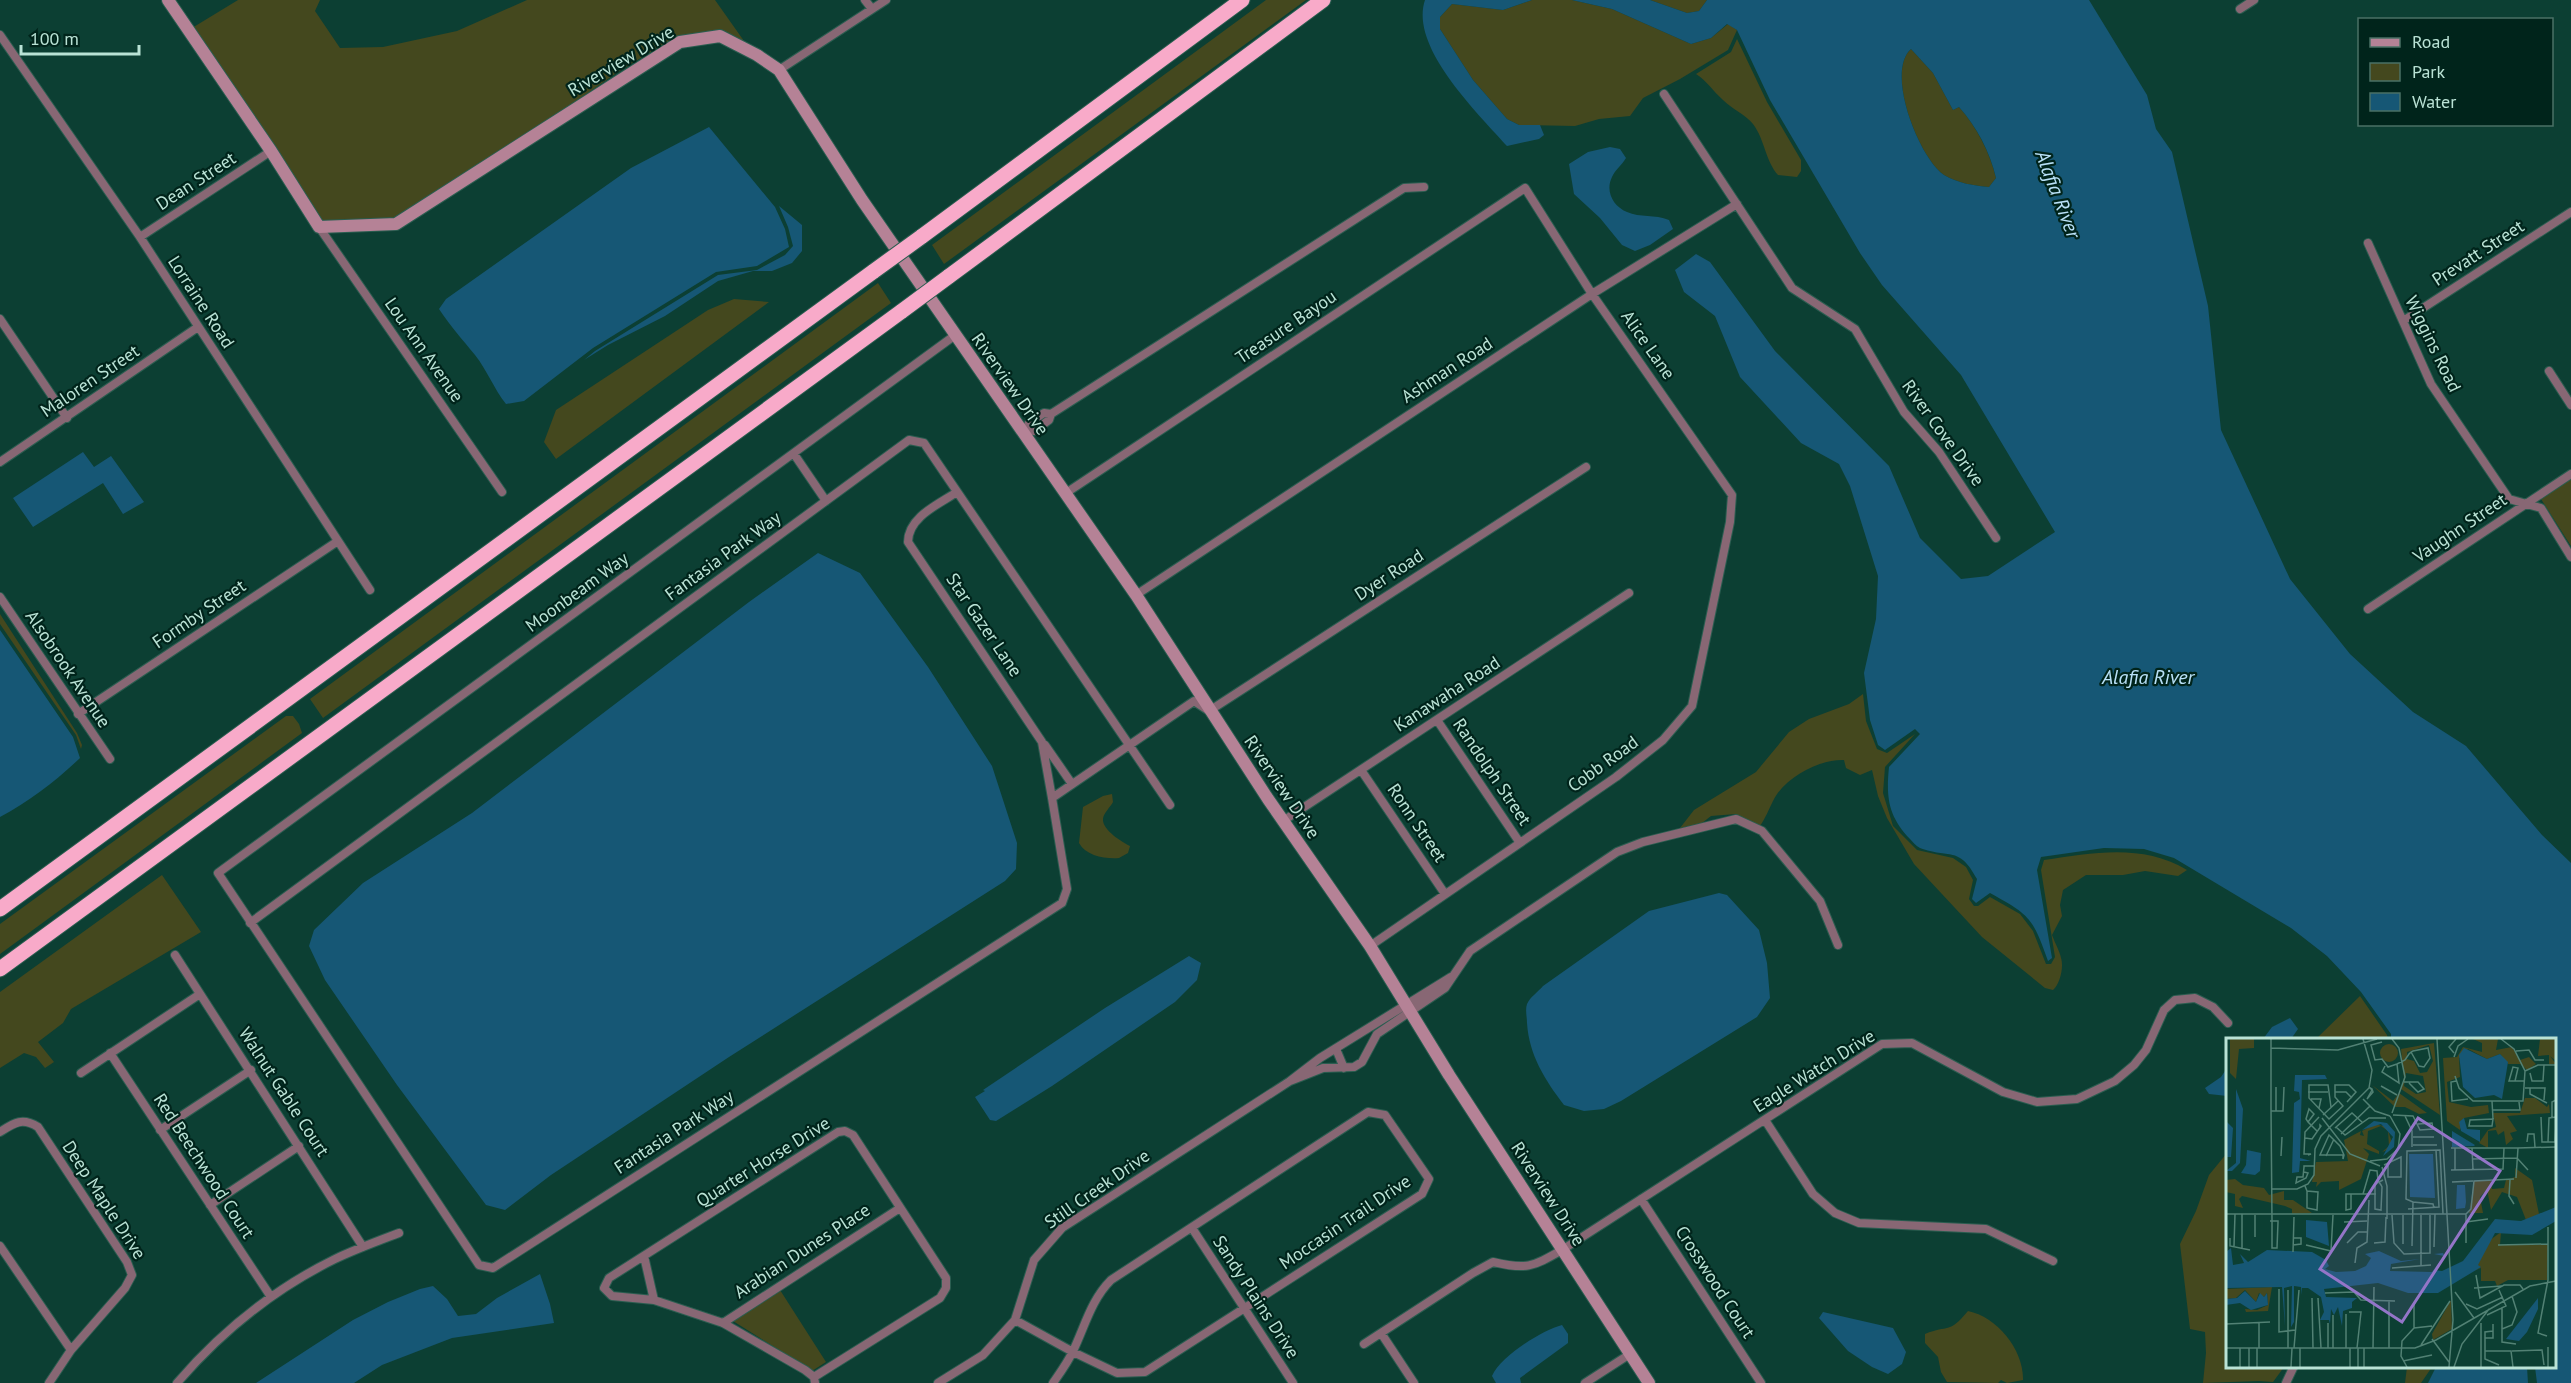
<svg xmlns="http://www.w3.org/2000/svg" width="2571" height="1383" viewBox="0 0 2571 1383" font-family="'PT Sans',sans-serif">
	<style>
		.green { fill: #44481e }
		.water { fill: #165775; fill-rule: evenodd }
		.lines { fill: none; stroke-linecap: round; stroke-linejoin: round }
		.street-casing { stroke: #2b5d50; stroke-width: 10 }
		.secondary-casing { stroke: #2b5d50; stroke-width: 14 }
		.highway-casing { stroke: #2b5d50; stroke-width: 17 }
		.street { stroke: #886774; stroke-width: 8 }
		.secondary { stroke: #b58296; stroke-width: 12 }
		.highway { stroke: #f8aac9; stroke-width: 15 }
		.highway-bridge-casing { stroke: #2b5d50; stroke-width: 17; stroke-linecap: butt }
		.highway-bridge { stroke: #f8aac9; stroke-width: 15 }
		.labels { text-anchor: middle; stroke-width: 4.5; stroke-linejoin: round; paint-order: stroke }
		.street-label { font-size: 18px; fill: #bae3d6; stroke: #00241b }
		.water-label { font-size: 20px; font-style: italic; fill: #b9e1f8; stroke: #00241b }
		.inset-road { fill: none; stroke: #528174; stroke-width: 1.5 }
		.view { fill: #9475c8; fill-opacity: 0.15; stroke: #9475c8; stroke-width: 3 }
		.inset-edge { fill: none; stroke: #bae3d6; stroke-width: 3 }
	</style>
	<rect width="100%" height="100%" fill="#0c3f33"/>
	<path class="green" d="M238,0H320L315,11L340,48L383,47L457,31L527,0H715L744,41L662,45L618,72L520,140L395,220L322,222L192,28Z
		M1266,0H1306L944,264L932,245Z
		M1532,0H1572L1612,9L1691,44L1711,38L1728,24L1737,30L1728,50L1680,79L1643,98L1630,116L1599,119L1575,126L1519,125L1507,119L1473,80L1440,29V17L1452,4L1503,10Z
		M1650,0H1707L1699,11L1687,13Z
		M1737,39L1767,102L1801,160V171L1797,177L1778,175C1765,160 1765,140 1753,124C1746,115 1732,109 1723,100C1713,91 1707,81 1696,74L1731,52Z
		M1911,49L1933,73L1953,110L1959,107C1977,127 1990,153 1996,178L1989,187C1975,186 1957,183 1944,175C1919,158 1885,72 1911,49Z
		M878,283L891,303L323,718L310,699Z
		M734,299L769,302L556,459L544,442L556,410L708,310Z
		M2571,479V546L2541,499Z
		M0,614L77,733L82,745L81,749L76,735L0,624Z
		M1863,694L1866,721L1877,749L1887,753L1915,734L1885,767L1883,793L1893,826L1917,850L1953,858L1966,867L1973,880L1969,899L1974,906H1978L1990,897L2020,914L2033,931L2046,964H2051L2055,957L2041,870L2044,860C2093,853 2142,843 2187,870L2178,876L2145,871L2123,875H2086L2063,890L2060,905L2062,916L2052,935C2055,943 2060,952 2061,958C2064,967 2060,984 2053,990L2045,988L1982,937L1914,864L1887,818L1878,796L1872,770L1860,775L1846,768L1844,760C1819,759 1784,778 1773,801C1769,809 1766,817 1760,826L1736,814L1711,816L1702,823L1680,828L1694,810L1756,772L1789,732L1809,719L1849,704Z
		M286,716H293L299,724L302,733L0,954V924Z
		M1112,794L1113,802C1111,806 1103,814 1103,819C1102,830 1122,842 1130,846L1128,853L1119,858C1105,859 1086,856 1079,843L1083,807L1103,796Z
		M162,875L201,932L71,1009L63,1023L38,1042L54,1062L45,1068L36,1057L24,1053L0,1068V992Z
		M2360,996L2387,1035L2388,1039H2316Z
		M2227,1153L2228,1366L2284,1367L2273,1382L2259,1381L2203,1383L2206,1353L2205,1332L2190,1329L2180,1244L2196,1211L2209,1175Z
		M780,1290L826,1362L812,1371L733,1321Z
		M1968,1311C1997,1317 2024,1350 2023,1380L2007,1383L2001,1380L1998,1383L1947,1382L1941,1372L1938,1357L1925,1343V1334C1949,1324 1948,1335 1968,1311Z
		M2407,1367V1366L2432,1367L2421,1383H2405Z"/>
	<path class="water" d="M1425,0H1532L1503,10L1452,4L1440,17V29L1473,80L1507,119L1519,125H1540L1544,135L1539,139L1507,146C1478,113 1409,47 1425,0Z
		M1572,0H1650L1687,13L1699,11L1707,0H2089L2147,95L2156,129L2172,152L2208,306L2221,430L2290,579L2350,654L2413,712L2466,746L2542,835L2571,863V1383H2537L2535,1367L2554,1366V1040L2391,1039V1034L2361,992L2327,956L2291,928L2174,858L2144,849L2104,848L2041,857L2037,870L2052,958L2048,961C2033,918 2030,915 1990,893L1976,903L1972,899L1977,879C1959,845 1949,859 1920,848C1916,846 1913,842 1910,839C1888,816 1886,797 1889,767L1920,734L1915,729L1885,750L1878,745L1870,720L1864,673L1876,619L1878,576L1850,486L1839,464L1801,443L1740,377L1715,316L1684,292L1675,270L1696,254L1710,262L1775,351L1889,466L1920,538L1961,579L1988,576L2055,532L1961,375L1882,285L1860,253L1770,100L1737,30L1727,24L1711,38L1691,44L1612,9ZM1911,49L1933,73L1953,110L1959,107C1977,127 1990,152 1996,178L1989,187C1975,186 1957,183 1944,175C1919,158 1885,72 1911,49Z
		M709,127L775,207L785,229L789,247L757,266L716,272L593,348L524,401L506,404C494,389 487,370 475,355C462,339 451,327 439,309L446,299L631,168Z
		M1610,147L1620,149L1626,158C1622,165 1615,170 1612,177C1605,191 1613,206 1627,212C1640,218 1655,214 1669,220L1673,229L1650,245L1635,251L1622,245L1600,218L1574,194L1569,164L1588,152Z
		M779,206L802,225V251L792,263L772,271H753L718,281L665,316L608,345L584,360L595,351L718,275L757,270L785,255L793,246L788,227Z
		M83,452L94,467L111,456L144,502L123,514L103,483L33,527L13,498Z
		M818,553L860,573L928,667L992,766L1017,843L1016,869L1005,881L729,1057L551,1175L505,1210L486,1205L397,1085L325,980L309,946L314,930L363,883L472,813L749,602Z
		M0,630L73,737L80,758C56,781 30,801 0,817Z
		M1719,893L1727,895L1759,930L1767,963L1770,998L1757,1017L1621,1101L1604,1109L1584,1111L1564,1105C1545,1080 1529,1055 1527,1023C1527,1017 1525,1010 1527,1004C1530,997 1538,992 1543,986L1649,911Z
		M1189,956L1201,963L1197,980L1175,1002L1052,1086L996,1121L990,1120L975,1097L985,1091L983,1090L1105,1008Z
		M2290,1018L2298,1029L2291,1039H2263L2272,1027Z
		M2227,1068V1096L2209,1094L2205,1088L2221,1077Z
		M540,1274L550,1304L554,1323L452,1338L382,1365L354,1383H256L353,1320L388,1302L420,1289L433,1286L447,1299L458,1316L476,1314L497,1298Z
		M1823,1312L1893,1328L1906,1352L1902,1364L1888,1374L1872,1367L1848,1351L1819,1318Z
		M1562,1325L1568,1334V1343L1520,1378L1521,1383H1496L1492,1376C1500,1357 1542,1330 1562,1325Z
		M2436,1367H2527L2528,1383H2428Z"/>
	<g class="lines">
		<g class="street-casing">
			<path id="street" d="M865,0L872,9
				M2240,9L2254,0
				M0,35L140,237L370,590
				M779,70L886,0
				M1664,94L1792,288L1855,329L1904,412L1939,452L1996,538
				M319,227L502,492
				M140,237L271,151
				M2368,243L2431,384L2509,499L2541,508L2571,557
				M0,319L67,418
				M2403,321L2571,212
				M954,336L218,873L479,1265L493,1268L1062,903L1067,889L1052,798L1194,701L1209,711L1586,467
				M2549,371L2571,405
				M1028,430L1034,431L1049,420L1051,414L1404,188L1424,187
				M1025,431L1029,423L1044,413L1051,414
				M794,454L826,501
				M0,462L198,327
				M957,492C939,504 908,517 908,542L1042,742L1052,798
				M1066,493L1525,188L1592,294L1732,495L1730,522L1692,706L1663,740L1616,777L1370,946
				M1136,595L1592,294L1737,204
				M0,597L110,759
				M2368,609L2571,474
				M78,714L338,541
				M1437,720L1520,843
				M1045,745L1072,784
				M1361,770L1445,894
				M1283,821L1629,593
				M250,923L909,440L924,443L1170,805
				M175,955L363,1247
				M1336,1049L1344,1068
				M110,1053L271,1297
				M81,1073L200,994
				M1290,1081L1323,1068L1354,1067L1362,1062L1377,1034L1445,988L1470,951L1617,852L1643,842L1736,819L1762,831L1820,901L1838,945
				M1765,1120L1813,1194L1835,1213L1859,1223L1986,1229L2053,1261
				M160,1130L251,1070
				M0,1132C14,1123 22,1117 38,1127L127,1262L132,1275L125,1288L71,1350L49,1383
				M1641,1199L1761,1383
				M210,1205L299,1146
				M1192,1228L1293,1383
				M0,1246L71,1350
				M644,1256L654,1300
				M1015,1320L1073,1352L1117,1373L1145,1372L1422,1194L1429,1179L1385,1115L1368,1112L1111,1280C1091,1300 1085,1326 1073,1351C1068,1362 1060,1373 1053,1383
				M723,1323L900,1208
				M1381,1333L1414,1383
				M1364,1344L1473,1273L1493,1262C1527,1270 1532,1267 1562,1250L1882,1044L1912,1043L2003,1092L2037,1102L2077,1099L2115,1081L2134,1065L2146,1050L2164,1010L2175,1000L2195,998L2213,1007L2228,1023
				M814,1377L940,1298L946,1288V1278L853,1135L845,1131L838,1132L609,1278L604,1288L612,1296L654,1300L723,1323L805,1370L814,1377L815,1383
				M177,1383C221,1332 274,1289 335,1259C356,1249 378,1241 399,1233
				M938,1383L983,1355L1015,1320L1034,1260L1062,1228L1290,1081L1320,1058L1451,977
				M1585,1383L1630,1354
				M2286,1383L2294,1366"/>
		</g>
		<g class="secondary-casing">
			<path id="secondary" d="M168,0L271,151L319,227L396,224L680,42L720,36L757,55L779,70L862,200L1136,595L1268,799L1370,946L1449,1075L1649,1383"/>
		</g>
		<g class="highway-casing">
			<path id="highway" d="M921,237L1242,0
				M948,277L1323,0
				M0,909L874,271
				M0,969L902,311"/>
		</g>
		<use href="#street" class="street"/>
		<use href="#secondary" class="secondary"/>
		<use href="#highway" class="highway"/>
		<g class="highway-bridge-casing">
			<path id="highway-bridge" d="M874,271L921,237
				M902,311L948,277"/>
		</g>
		<use href="#highway-bridge" class="highway-bridge"/>
	</g>
	<g class="labels">
		<g class="street-label">
			<text transform="translate(621 61) rotate(-31)" y="6">Riverview Drive</text>
			<text transform="translate(196 181) rotate(-33)" y="6">Dean Street</text>
			<text transform="translate(2478 253) rotate(-33)" y="6">Prevatt Street</text>
			<text transform="translate(201 302) rotate(57)" y="6">Lorraine Road</text>
			<text transform="translate(1286 327) rotate(-34)" y="6">Treasure Bayou</text>
			<text transform="translate(2433 344) rotate(64)" y="6">Wiggins Road</text>
			<text transform="translate(1648 345) rotate(55)" y="6">Alice Lane</text>
			<text transform="translate(424 350) rotate(55)" y="6">Lou Ann Avenue</text>
			<text transform="translate(1447 370) rotate(-33)" y="6">Ashman Road</text>
			<text transform="translate(90 381) rotate(-34)" y="6">Maloren Street</text>
			<text transform="translate(1010 384) rotate(55)" y="6">Riverview Drive</text>
			<text transform="translate(1943 433) rotate(54)" y="6">River Cove Drive</text>
			<text transform="translate(2460 528) rotate(-34)" y="6">Vaughn Street</text>
			<text transform="translate(723 556) rotate(-36)" y="6">Fantasia Park Way</text>
			<text transform="translate(1389 575) rotate(-33)" y="6">Dyer Road</text>
			<text transform="translate(577 592) rotate(-36)" y="6">Moonbeam Way</text>
			<text transform="translate(199 614) rotate(-34)" y="6">Formby Street</text>
			<text transform="translate(984 625) rotate(56)" y="6">Star Gazer Lane</text>
			<text transform="translate(68 669) rotate(56)" y="6">Alsobrook Avenue</text>
			<text transform="translate(1447 694) rotate(-33)" y="6">Kanawaha Road</text>
			<text transform="translate(1603 764) rotate(-36)" y="6">Cobb Road</text>
			<text transform="translate(1492 772) rotate(56)" y="6">Randolph Street</text>
			<text transform="translate(1282 787) rotate(56)" y="6">Riverview Drive</text>
			<text transform="translate(1417 823) rotate(56)" y="6">Ronn Street</text>
			<text transform="translate(1814 1071) rotate(-32)" y="6">Eagle Watch Drive</text>
			<text transform="translate(284 1092) rotate(57)" y="6">Walnut Gable Court</text>
			<text transform="translate(674 1132) rotate(-33)" y="6">Fantasia Park Way</text>
			<text transform="translate(763 1162) rotate(-32)" y="6">Quarter Horse Drive</text>
			<text transform="translate(204 1166) rotate(57)" y="6">Red Beechwood Court</text>
			<text transform="translate(1097 1189) rotate(-35)" y="6">Still Creek Drive</text>
			<text transform="translate(1548 1194) rotate(57)" y="6">Riverview Drive</text>
			<text transform="translate(104 1200) rotate(57)" y="6">Deep Maple Drive</text>
			<text transform="translate(1345 1222) rotate(-34)" y="6">Moccasin Trail Drive</text>
			<text transform="translate(802 1251) rotate(-33)" y="6">Arabian Dunes Place</text>
			<text transform="translate(1715 1282) rotate(57)" y="6">Crosswood Court</text>
			<text transform="translate(1256 1297) rotate(57)" y="6">Sandy Plains Drive</text>
		</g>
		<g class="water-label">
			<text transform="translate(2058 194) rotate(69)" y="7">Alafia River</text>
			<text x="2148" y="684">Alafia River</text>
		</g>
	</g>
	<g transform="translate(2226 1038)">
		<rect width="330" height="330" fill="#0c3f33"/>
		<path d="M4,1H28V10L13,11L10,41L4,35ZM247,1H272L270,12L286,9L294,22L303,19L310,26L301,32L294,26H282L274,16L261,21L242,11L233,20L234,39L221,44L223,64L245,69L262,67L263,75L238,80L234,92L221,83L217,20L231,19L237,9L256,14V5ZM314,1H330V23L324,18L330,26H323V17L312,18ZM208,5L214,77L175,51L178,40L175,11ZM203,7L207,23L201,34L194,35L188,23L181,21V14ZM180,35L197,38L200,54L190,56L178,48ZM154 15a9 9 0 1 1 18 0a9 9 0 1 1-18 0ZM146,47L167,63L173,55L201,75L193,76L179,69H169ZM299,60H309L321,69L323,66L324,75L281,78L291,93L284,95L287,101L280,107L278,93L272,97L270,92L262,93V110L253,105L262,92L270,89L267,75H294ZM149,86L161,89L166,105L161,112L156,114L163,108L162,93L155,88L142,93L141,106L153,113V116L137,110L143,116L135,141L113,152V156V143L95,144L90,149L91,144H86L90,124L122,123L118,102L135,93L134,97L138,98L136,93ZM289,130L306,142L313,176L300,182L291,159L276,154L265,172L261,151L254,159L257,175H243L248,143H265L266,151L278,150L280,142L289,139ZM9,141L17,147L38,150L43,157L58,153V162H67L86,175L66,176V171L59,168L16,158L13,161L17,170L9,168V156L0,154V142ZM275,194L274,207L322,206L321,242H282L271,248L269,243H255V230L248,233L255,229L251,228L264,202ZM46,249L42,273L20,274L19,271L31,272L42,267L41,255L38,259L33,255L30,264L19,252L10,260L0,261V251ZM225,262L226,291L207,302L206,296Z" fill="#44481e" fill-rule="evenodd"/>
		<path d="M238,10L261,21L274,16L282,24L276,61L268,57L249,60L237,49L233,17ZM69,37H99L101,41L76,42L74,120L85,123H74L73,134L66,135L68,65L74,61L73,54L68,53ZM10,51L17,71L14,125L6,133H0L10,125ZM238,80L241,91L254,92V104L235,93L233,84ZM0,83L7,90L5,119H0ZM148,83L161,85L169,94L168,109L157,118L167,99L155,86L136,92ZM226,93L249,107L248,108L226,109ZM21,112L35,115L34,133L29,137L15,135L20,127ZM183,116H207L209,160L184,159ZM231,147H239L240,164L239,170L230,171ZM330,169V183L306,197L269,195L252,227L255,229L212,255H182L152,245L98,251L100,259L131,260L126,264V270L117,273L116,288L112,269L108,277L105,271L104,286L103,282H94L98,274L95,259L82,250H76V257L75,249L68,248V284L65,289L66,248L58,250L59,288L56,249L0,250V214L5,210L7,227L18,225L14,216L22,224L41,212L86,214L100,222L103,228L99,231L110,234L129,233L140,228L145,220L139,216L153,213L175,223L194,221L165,226L164,233L206,234L218,218L208,216L217,215L219,219L208,232L216,233L237,223L269,181L295,183ZM80,182L101,184L103,208L80,199ZM19,253L30,264L34,255L38,259L41,255L42,267L25,272L14,265L0,267V261L11,260ZM312,260V271L301,294L293,303L280,301Z" fill="#165775"/>
		<path class="inset-road" d="M166,1L173,10L179,39L166,75M211,1L227,282L223,329M156,4L145,7L149,22L156,21L162,29L171,26M45,10L112,12L151,1M290,13L303,12L309,22H318M228,15L223,9L230,1M228,19L232,8L242,1M171,26L179,22L183,16L185,14L187,13L202,10L204,20L198,29L193,28L185,14M159,28L156,34L173,45L171,26M299,33L312,27H330M304,35L306,43H317L318,27M229,38L233,50L247,63H297L299,33L288,11L275,1M230,43L225,44L226,63L242,61M289,43L292,30L287,29L283,43H299M178,44H192L198,51L192,54L183,45M155,48L171,57M50,49V73M143,49L146,52L141,61L147,54L146,51L143,49M299,50H319L318,62M304,50V56L321,65M82,54H102M109,54H120L126,60M85,61H95L93,70M137,61L149,73L164,78M266,63L267,81M105,69L102,47H83V60L103,81L117,68L109,59V47H123L130,54L121,64M266,72H294L293,64M45,73H57L58,49M97,77L112,63M167,77L187,78L194,92L207,91L206,85L192,86M179,78L186,93V109M315,79L316,104H330M326,79V64L330,62M96,80L124,116L154,128M267,81L266,88H243L244,82ZM82,84L88,76L83,71L80,81L82,84L91,93M110,89L119,97L143,80H160M109,90L126,75L137,85M115,96L144,68M187,99H208M79,100L86,101L95,88L94,87V90M301,104L302,96H308L309,109M322,104L323,80L330,79M329,104L330,86M187,107H211M225,110H292M229,110V132M246,110L247,132M82,117L85,116H78L79,94L93,79M117,117V121L118,117L114,108L103,97L94,117H118M55,118L56,99M100,118L108,101M246,121L291,120L302,132M144,123L161,121L172,111L174,96L164,78M158,127L175,119V139H162V128M156,129L161,148V181M225,132L277,131L278,110M78,134L82,135L80,140L70,145L71,139H77L78,129V128H89M290,140L292,110L330,109M284,142L283,158L288,166M226,144L247,143M79,148L81,153L92,154L91,172L81,170V153M45,151H71L82,146L88,137L89,111L95,98L143,50L146,32L137,1M125,156V171L120,172V156H150M137,156L144,132L151,133L152,142L153,144L155,147L156,149L155,172L149,171V148L150,146L153,144L157,142M187,164L207,166L208,170M182,171L213,169L210,112M0,176H240L245,171L248,143L288,141M16,176V211M240,176V205M166,177L168,205L178,216L204,215V177M177,177V206M195,177V227M44,183H52V184L51,210H46V183L45,70V1M118,184L141,183M240,184L262,181M29,199V177M4,200V208L24,212M121,205L132,194H141M148,205L159,204L160,179M67,207L75,206V200H68M80,207L105,213L107,177M272,207L322,206M8,208L9,176M186,208L187,164L180,161L181,113L214,112L217,176M208,209L209,176M67,214L68,179M129,225L131,210L141,204L143,162M166,230L205,227M250,237L254,260L278,247H294L297,251M248,250L276,248M53,251V294L69,292M229,254L248,280M99,255L128,254L135,262L169,263M86,260L87,310M92,260L95,310M163,262V310M188,264V290M240,266L251,271L277,259M276,269V304L290,306M123,274H135L131,310M107,277V310M261,277L280,268L273,252M33,284V310M102,285V310M0,286L44,284M276,291L286,287L291,274L286,258M267,293L259,294V321L273,327M321,298L312,295L322,242V189M259,300H267V286M206,301L223,324M195,307L224,263M322,309V329M0,310H189L210,302L304,248L330,243M62,310V252M68,310L73,252M120,310V276M147,310L148,249M259,313H285L287,329M286,313L316,312L318,327M177,323L206,317M14,329V310M23,329V310M31,329V310M65,329L66,310M74,329V310M124,329V310M132,329V310M138,329V310M181,329L175,318L176,303L188,290L206,288M228,329L236,306L263,271M255,329V285"/>
		<path class="view" d="M192,80L274,133L176,284L94,231Z"/>
		<rect width="330" height="330" class="inset-edge"/>
	</g>
	<rect x="2358" y="18" width="195" height="108" fill="#00241b" stroke="#4a7066" stroke-width="1.5"/>
	<rect x="2370" y="38" width="30" height="9" fill="#b58296" stroke="#4a7066" stroke-width="1.5"/>
	<text x="2412" y="48" font-size="18" fill="#bae3d6">Road</text>
	<rect x="2370" y="63" width="30" height="18" fill="#44481e" stroke="#4a7066" stroke-width="1.5"/>
	<text x="2412" y="78" font-size="18" fill="#bae3d6">Park</text>
	<rect x="2370" y="93" width="30" height="18" fill="#165775" stroke="#4a7066" stroke-width="1.5"/>
	<text x="2412" y="108" font-size="18" fill="#bae3d6">Water</text>
	<path d="M21 45v9h118v-9" fill="none" stroke="#bae3d6" stroke-width="3"/>
	<text x="30" y="45" font-size="18" fill="#bae3d6" stroke="#00241b" stroke-width="4.5" paint-order="stroke">100 m</text>
</svg>
